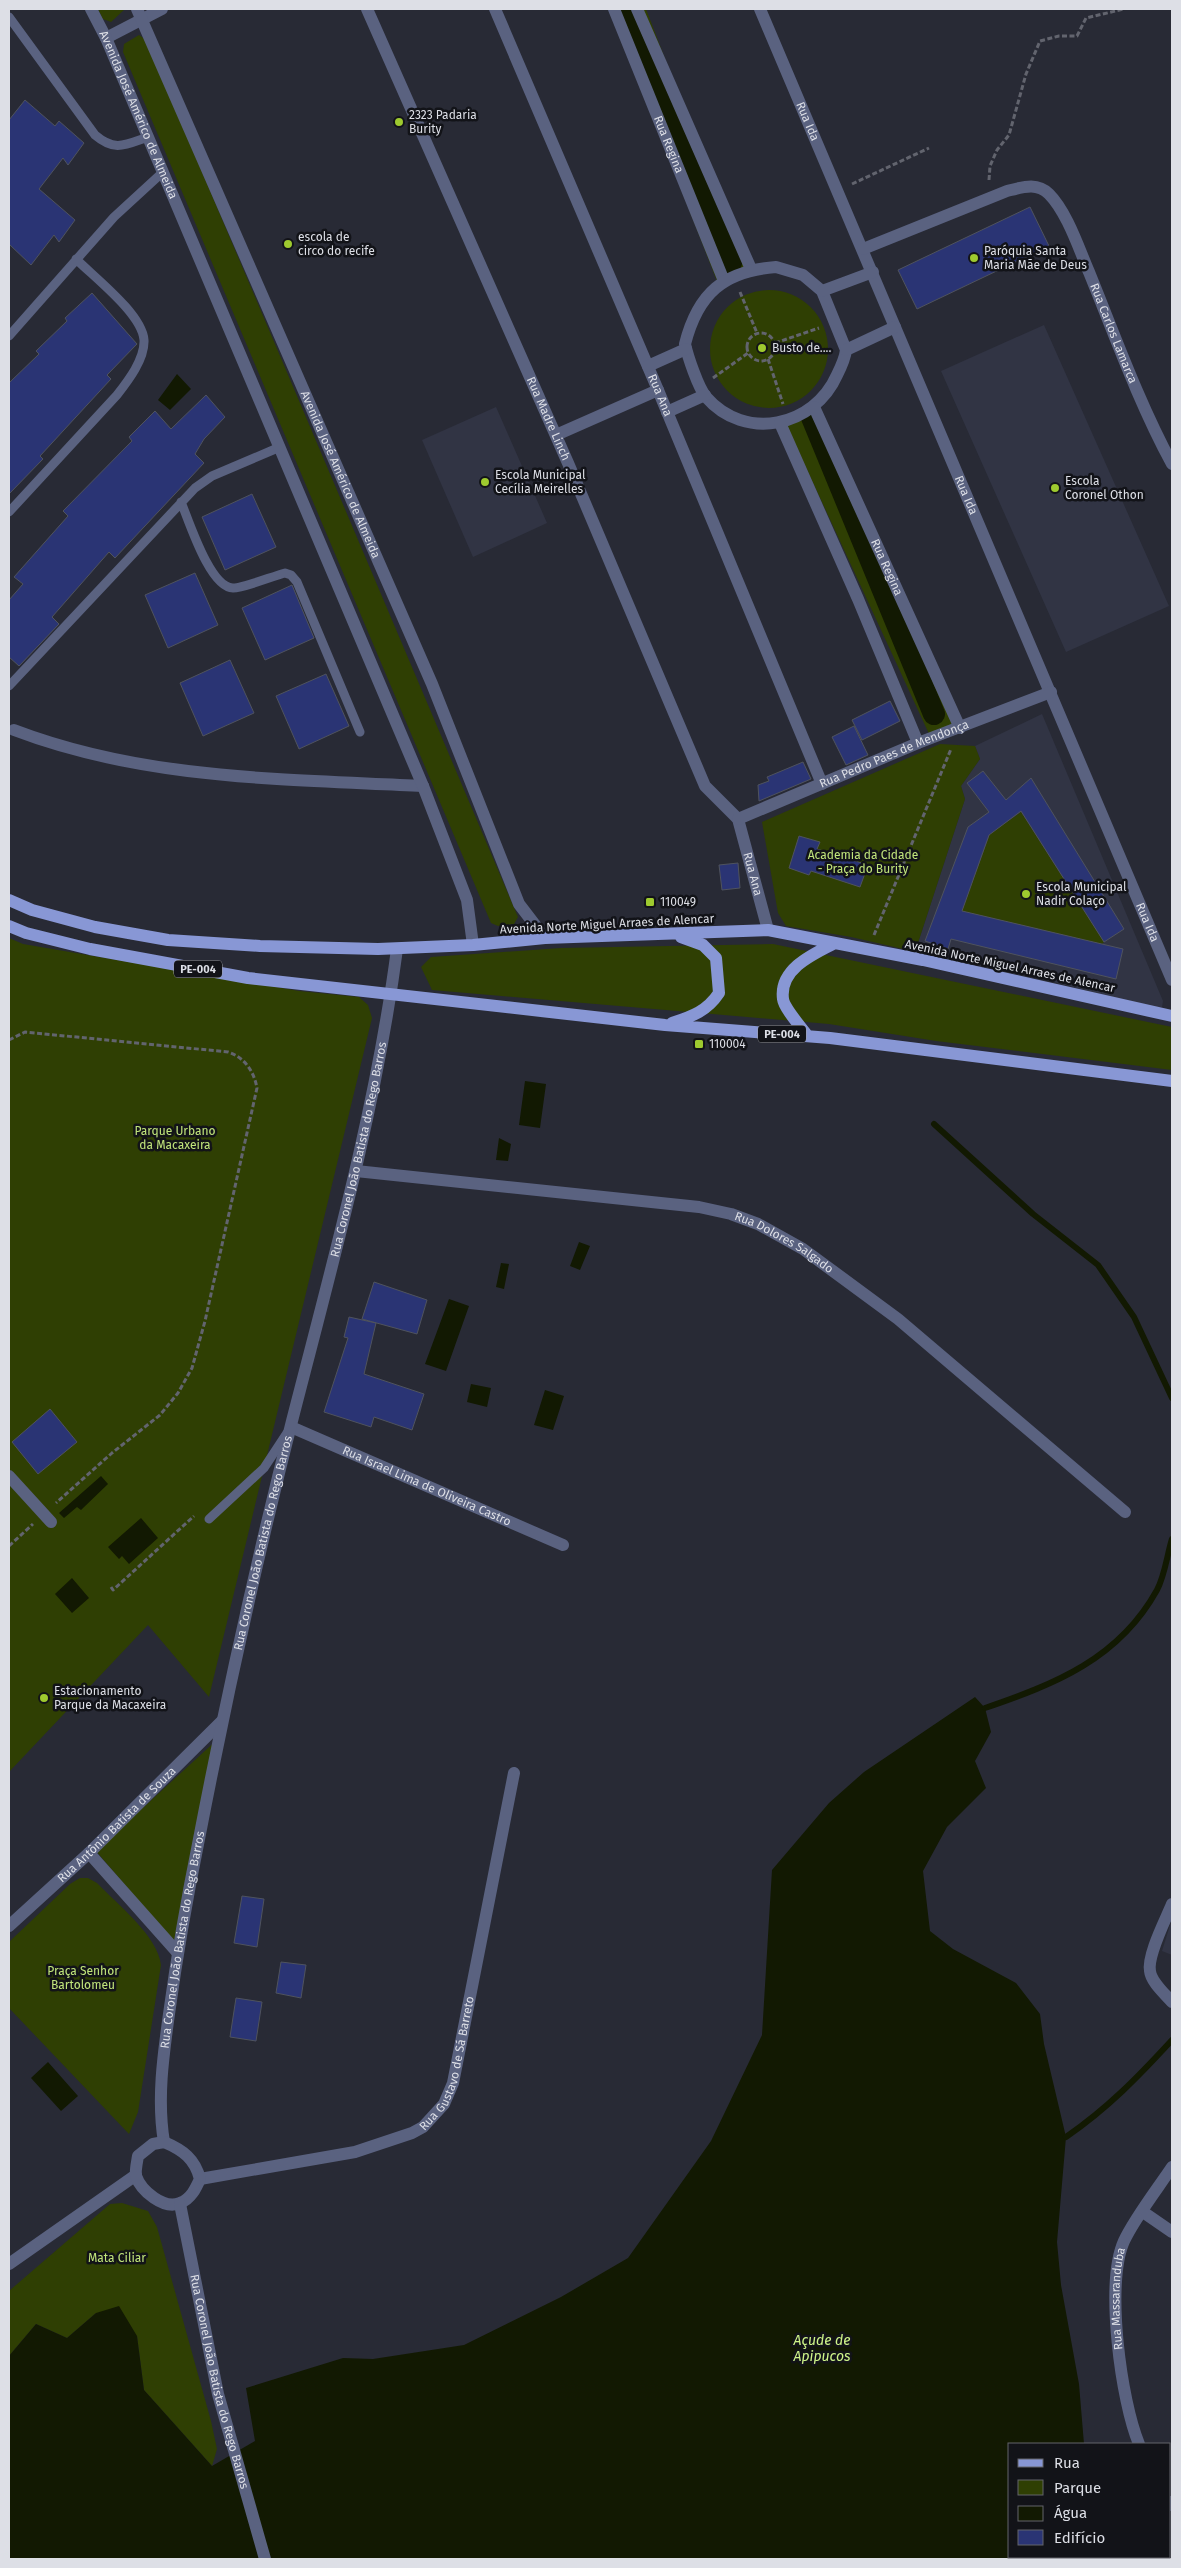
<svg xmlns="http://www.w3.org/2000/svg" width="1181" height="2568" viewBox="0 0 1181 2568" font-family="'Fira Sans',sans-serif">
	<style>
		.built { fill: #313444 }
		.green { fill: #2f3f03 }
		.water { fill: #121902 }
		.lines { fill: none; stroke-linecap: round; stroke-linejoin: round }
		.stream { stroke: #121902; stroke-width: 6 }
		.canal { stroke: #121902; stroke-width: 22 }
		.building { fill: #2a3474; stroke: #4f535e }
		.path { stroke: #62646e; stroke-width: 3; stroke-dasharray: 5 2.5; stroke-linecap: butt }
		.service { stroke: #5a6280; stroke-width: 9 }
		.pedestrian { stroke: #5a6280; stroke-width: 12 }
		.minor { stroke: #5a6280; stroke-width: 12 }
		.tertiary { stroke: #5a6280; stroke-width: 12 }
		.primary { stroke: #8897d5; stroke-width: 12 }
		.poi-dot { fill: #9eca2f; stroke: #121318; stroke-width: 2 }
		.labels { text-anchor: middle; stroke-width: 5; stroke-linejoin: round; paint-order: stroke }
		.shield { fill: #121318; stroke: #a0a2a8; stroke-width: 1 }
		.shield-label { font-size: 11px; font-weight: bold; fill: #dddfe6 }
		.street-label { font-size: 12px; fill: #dddfe6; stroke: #121318 }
		.poi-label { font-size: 12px; fill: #dddfe6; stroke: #121318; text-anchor: start }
		.park-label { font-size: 12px; fill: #c1e57b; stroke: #121318 }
		.water-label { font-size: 14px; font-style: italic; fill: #cff58a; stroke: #121318 }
	</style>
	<rect width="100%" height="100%" fill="#282a35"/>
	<path class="built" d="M1044,325L1169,606L1066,652L941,371Z
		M496,407L547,523L473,557L422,440Z
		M1042,714L1163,1001L1162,1007L1153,1008L917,946L965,799L961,786L980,759L975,746Z
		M1172,1919V1955L1162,1951Z"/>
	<path class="green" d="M98,9H125L111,22L103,19Z
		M611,9H646L746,270L718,284Z
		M139,35L146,40L518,917L514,924L498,926L491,923L123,52L124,44Z
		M710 349a59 59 0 1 1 118 0a59 59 0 1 1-118 0Z
		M813,408L956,727L930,736L785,422Z
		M940,744L975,746L980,759L961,786L965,799L917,946L912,951L851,937L786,926L778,913L762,822Z
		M1021,812L1104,942L1102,944L962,911L990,834Z
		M9,938L23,944L299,991L359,997L368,1005L372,1018L209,1697L148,1625L9,1772Z
		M773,944L1172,1027V1070L936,1041L829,1024L432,990L421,967L431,957L561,948Z
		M220,1737L174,1942L96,1851Z
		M80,1878H88L97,1883C117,1904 158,1936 161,1965L138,2112L129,2134L9,2008V1942L70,1884Z
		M122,2203L148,2211L157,2227L211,2421L217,2449L212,2466L144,2390L137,2336L96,2313L67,2338L36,2324L9,2356V2291L110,2204Z"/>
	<path class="water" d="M177,374L191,389L170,410L158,400Z
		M525,1081L546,1084L540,1128L519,1125Z
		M499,1138L511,1144L508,1161L496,1160Z
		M579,1242L590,1246L580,1270L570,1266Z
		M501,1263L509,1264L504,1289L496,1287Z
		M449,1299L469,1306L446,1371L425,1364Z
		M471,1384L491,1388L487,1407L467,1402Z
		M545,1390L564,1396L553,1430L534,1425Z
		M101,1476L108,1484L81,1510L77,1507L64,1518L59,1513Z
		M141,1518L158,1538L129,1564L122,1556L119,1559L108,1547Z
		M72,1578L89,1598L72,1613L55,1594Z
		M975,1697L985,1708L991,1732L975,1761L986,1788L947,1827L923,1871L930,1931L953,1949L1016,1983L1040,2014L1044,2044L1066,2137L1057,2242L1061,2285L1079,2384L1084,2444H1010V2557H1168L1169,2559H9V2356L36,2324L67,2338L96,2313L119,2306L137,2336L144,2390L212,2466L255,2441L246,2388L343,2358L373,2359L464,2345L561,2297L628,2258L711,2141L762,2035L772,1870L829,1803L864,1772Z
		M48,2062L78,2096L61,2111L31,2078Z"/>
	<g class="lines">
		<path class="stream" d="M934,1124L1033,1214L1098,1265L1134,1317L1172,1398
			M985,1708C1055,1684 1119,1659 1157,1590C1165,1575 1167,1555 1172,1539
			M1066,2137C1108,2108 1138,2077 1172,2040"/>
		<path class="canal" d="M629,9L731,263
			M811,415L934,714"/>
	</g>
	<path class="building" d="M25,100L55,126L59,121L84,143L68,165L63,158L39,189L75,220L59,242L54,235L31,265L9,244V120Z
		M1030,207L1049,246L917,309L898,270Z
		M92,293L137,344L107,375L111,379L40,456L43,459L9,494V383L39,354L36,351L67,321L65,318Z
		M206,395L225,417L204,439L195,454L204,463L115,558L109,552L52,617L59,624L19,666L9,657V600L23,584L14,577L68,516L63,511L132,441L129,437L155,411L171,429Z
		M252,494L276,547L225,570L202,517Z
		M195,573L218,625L168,648L145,595Z
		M292,585L314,638L265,660L242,608Z
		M230,660L254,713L203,736L180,683Z
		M326,674L349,726L299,749L276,696Z
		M890,701L900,721L862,740L852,720Z
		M854,726L868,755L846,765L832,737Z
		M803,762L811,779L759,801L758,785L769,781L767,777Z
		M983,771L1006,800L1031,778L1124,929L1104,942L1021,811L989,835L962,911L1123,949L1116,979L951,939L948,949L925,941L968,827L989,812L967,783Z
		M799,836L820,842L817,849L868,865L860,887L811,871L809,875L789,868Z
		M738,863L740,888L722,890L719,865Z
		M374,1282L427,1300L417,1334L362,1319Z
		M349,1317L376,1323L364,1374L424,1394L412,1430L374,1417L371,1427L324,1412L348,1338L344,1337Z
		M50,1409L77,1442L38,1474L12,1442Z
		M242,1896L264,1899L257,1947L234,1943Z
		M281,1962L306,1965L301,1998L276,1993Z
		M236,1998L262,2002L256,2041L230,2037Z"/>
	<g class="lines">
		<path class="path" d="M989,180L990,166L997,150L1009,135L1026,74L1040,41L1059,36H1077L1086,18L1124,9
			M852,184L929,148
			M740,292L757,333
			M747 347a14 14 0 1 1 28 0a14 14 0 1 1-28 0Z
			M775,343L819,328
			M768,359L783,404
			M713,378L748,353
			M874,935L951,749
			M9,1040L25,1032L228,1052C244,1057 254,1071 257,1088L205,1321L192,1368L178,1393L160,1415L112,1453L56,1503
			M9,1546L33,1524
			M111,1587L113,1590L194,1516"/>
		<path class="service" d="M9,17L95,135C115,152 125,145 148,137
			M9,336L114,217L163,172
			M181,502C189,521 210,588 233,588C244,588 273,576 285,573L291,575L297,582L360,732
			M9,512L117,395C128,381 145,359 144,340C142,314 95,278 76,259
			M9,686L195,488L212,476L280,447
			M209,1519L264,1468L287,1433"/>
		<path class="pedestrian" d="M9,1476L51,1522"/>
		<g class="minor">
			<path id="s1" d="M367,9L568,463L705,786L738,819L768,930"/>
			<path id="s2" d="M495,9L658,390L822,784"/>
			<path id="s3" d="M614,9L724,281"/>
			<path d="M637,9L751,269"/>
			<path id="s4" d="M760,9L1172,980"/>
			<path d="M106,38L162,9"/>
			<path id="s5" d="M863,249L1007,191C1023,187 1037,182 1049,194C1067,212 1079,249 1089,272C1115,336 1139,403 1172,464"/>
			<path d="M776,267L803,275L822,291L846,350C845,359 841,367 837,375C814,427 745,442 706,397C698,387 688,357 685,344C698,293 724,271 776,267Z"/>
			<path d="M822,291L873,272"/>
			<path d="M846,350L895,327"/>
			<path d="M648,366L686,349"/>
			<path id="s6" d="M814,407L960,728"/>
			<path d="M667,412L705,395"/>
			<path d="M780,423L858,599L918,743"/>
			<path d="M556,435L658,390"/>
			<path d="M14,730C145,780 285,779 423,786"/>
			<path id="s7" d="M738,819L918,743L1051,692"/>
			<path id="s8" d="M356,1171L699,1207L731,1214L758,1224L803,1249L898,1319L1125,1512"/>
			<path id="s9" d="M291,1427L563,1545"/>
			<path d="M89,1853L177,1952"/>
			<path d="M1172,1904C1166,1919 1147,1955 1150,1971C1151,1982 1165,1994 1172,2002"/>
			<path id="s10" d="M9,1926L89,1853L222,1721"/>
			<path id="s11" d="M200,2179L355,2152L412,2133L423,2127L444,2104L453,2083L514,1773"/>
			<path d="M1143,2212L1172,2232"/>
			<path d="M9,2264L136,2175"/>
			<path id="s12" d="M1139,2444C1121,2401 1105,2283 1124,2241C1134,2219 1158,2188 1172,2167"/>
			<path d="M1170,2502L1172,2505"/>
		</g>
		<g class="tertiary">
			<path id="s13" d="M91,9L106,38L423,786L467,900L473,945"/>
			<path id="s14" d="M137,9L432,684L519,904L545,938"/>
			<path id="s15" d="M164,2142C157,2100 163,2057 169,2014C177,1955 187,1898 199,1839C226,1699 257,1559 292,1421C332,1265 376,1109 397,949"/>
			<path d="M164,2142C183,2150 195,2159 200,2179C196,2188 191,2199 180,2203C164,2210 141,2191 136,2176C135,2171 137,2162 138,2156L153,2144Z"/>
			<path id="s16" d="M180,2204L218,2394L265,2559"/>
		</g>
		<path class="primary" d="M9,900L32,910L95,927L168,940L260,946L378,949L473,945L545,938L768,930L923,960L1172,1016
			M9,926L26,933L90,949L248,978L665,1025L830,1038L1172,1081
			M672,1023C693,1016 707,1011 719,993L716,958L703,945L681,937
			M807,1035C801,1027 784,1008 783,999C779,969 813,954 835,943"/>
	</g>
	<g class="poi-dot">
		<circle cx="399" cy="122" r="5"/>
		<circle cx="288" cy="244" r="5"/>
		<circle cx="974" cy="258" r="5"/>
		<circle cx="762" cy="348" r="5"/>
		<circle cx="485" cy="482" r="5"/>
		<circle cx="1055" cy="488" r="5"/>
		<circle cx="1026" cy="894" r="5"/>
		<rect x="645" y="897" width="10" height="10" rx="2.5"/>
		<rect x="694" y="1039" width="10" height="10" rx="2.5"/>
		<circle cx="44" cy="1698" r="5"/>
	</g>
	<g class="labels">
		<g class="shield">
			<rect x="174" y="960.5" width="48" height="17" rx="4"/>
			<rect x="758" y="1025.5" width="48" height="17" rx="4"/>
		</g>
		<g class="shield-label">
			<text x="198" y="973">PE-004</text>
			<text x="782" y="1038">PE-004</text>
		</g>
		<g class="street-label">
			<text dy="4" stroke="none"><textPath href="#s13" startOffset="116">Avenida José Américo de Almeida</textPath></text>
			<text dy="4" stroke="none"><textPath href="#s4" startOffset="122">Rua Ida</textPath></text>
			<text dy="4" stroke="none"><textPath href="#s3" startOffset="146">Rua Regina</textPath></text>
			<text dy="4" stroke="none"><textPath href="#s5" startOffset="354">Rua Carlos Lamarca</textPath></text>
			<text dy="4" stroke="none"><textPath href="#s2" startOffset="420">Rua Ana</textPath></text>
			<text dy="4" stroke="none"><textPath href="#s1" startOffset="448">Rua Madre Linch</textPath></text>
			<text dy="4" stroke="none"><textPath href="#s14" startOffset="508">Avenida José Américo de Almeida</textPath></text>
			<text dy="4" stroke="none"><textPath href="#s4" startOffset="528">Rua Ida</textPath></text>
			<text dy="4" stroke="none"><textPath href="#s6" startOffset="176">Rua Regina</textPath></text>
			<text dy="4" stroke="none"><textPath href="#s7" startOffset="169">Rua Pedro Paes de Mendonça</textPath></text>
			<text dy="4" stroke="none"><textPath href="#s1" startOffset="951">Rua Ana</textPath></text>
			<text dy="4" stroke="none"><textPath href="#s4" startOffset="992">Rua Ida</textPath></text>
			<text transform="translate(607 924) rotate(-3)" y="4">Avenida Norte Miguel Arraes de Alencar</text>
			<text transform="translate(1010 966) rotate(12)" y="4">Avenida Norte Miguel Arraes de Alencar</text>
			<text dy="4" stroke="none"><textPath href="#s15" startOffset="1014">Rua Coronel João Batista do Rego Barros</textPath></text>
			<text dy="4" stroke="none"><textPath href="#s8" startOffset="438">Rua Dolores Salgado</textPath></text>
			<text dy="4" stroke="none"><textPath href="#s9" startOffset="148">Rua Israel Lima de Oliveira Castro</textPath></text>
			<text dy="4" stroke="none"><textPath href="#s15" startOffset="609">Rua Coronel João Batista do Rego Barros</textPath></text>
			<text dy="4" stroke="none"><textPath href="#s10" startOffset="148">Rua Antônio Batista de Souza</textPath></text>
			<text dy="4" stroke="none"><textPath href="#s15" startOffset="204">Rua Coronel João Batista do Rego Barros</textPath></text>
			<text dy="4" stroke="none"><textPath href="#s11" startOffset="300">Rua Gustavo de Sá Barreto</textPath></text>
			<text dy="4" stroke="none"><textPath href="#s12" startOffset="148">Rua Massaranduba</textPath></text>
			<text dy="4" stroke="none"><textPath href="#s16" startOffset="182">Rua Coronel João Batista do Rego Barros</textPath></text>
		</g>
		<g class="poi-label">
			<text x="409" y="119">2323 Padaria<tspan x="409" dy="14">Burity</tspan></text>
			<text x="298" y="241">escola de<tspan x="298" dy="14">circo do recife</tspan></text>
			<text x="984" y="255">Paróquia Santa<tspan x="984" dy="14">Maria Mãe de Deus</tspan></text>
			<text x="772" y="352">Busto de....</text>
			<text x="495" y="479">Escola Municipal<tspan x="495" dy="14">Cecília Meirelles</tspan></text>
			<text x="1065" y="485">Escola<tspan x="1065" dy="14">Coronel Othon</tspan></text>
			<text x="1036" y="891">Escola Municipal<tspan x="1036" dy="14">Nadir Colaço</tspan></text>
			<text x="660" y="906">110049</text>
			<text x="709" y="1048">110004</text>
			<text x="54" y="1695">Estacionamento<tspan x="54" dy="14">Parque da Macaxeira</tspan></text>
		</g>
		<g class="park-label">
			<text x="863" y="859">Academia da Cidade<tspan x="863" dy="14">- Praça do Burity</tspan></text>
			<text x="175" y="1135">Parque Urbano<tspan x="175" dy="14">da Macaxeira</tspan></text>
			<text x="83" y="1975">Praça Senhor<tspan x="83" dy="14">Bartolomeu</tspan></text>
			<text x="117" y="2262">Mata Ciliar</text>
		</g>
		<g class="water-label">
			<text x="822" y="2345">Açude de<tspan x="822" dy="16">Apipucos</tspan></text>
		</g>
	</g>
	<rect width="1181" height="2568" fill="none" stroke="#dddfe6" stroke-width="20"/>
	<rect x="1008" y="2443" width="162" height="115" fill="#121318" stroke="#63656a"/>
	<rect x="1018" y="2459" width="25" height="8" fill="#8897d5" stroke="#63656a"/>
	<text x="1054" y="2468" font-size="15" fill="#dddfe6">Rua</text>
	<rect x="1018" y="2480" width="25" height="15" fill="#2f3f03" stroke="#63656a"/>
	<text x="1054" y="2493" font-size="15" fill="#dddfe6">Parque</text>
	<rect x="1018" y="2506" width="25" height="15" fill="#121902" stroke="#63656a"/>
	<text x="1054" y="2518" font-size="15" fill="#dddfe6">Água</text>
	<rect x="1018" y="2530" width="25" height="15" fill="#2a3474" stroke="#63656a"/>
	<text x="1054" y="2543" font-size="15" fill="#dddfe6">Edifício</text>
</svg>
